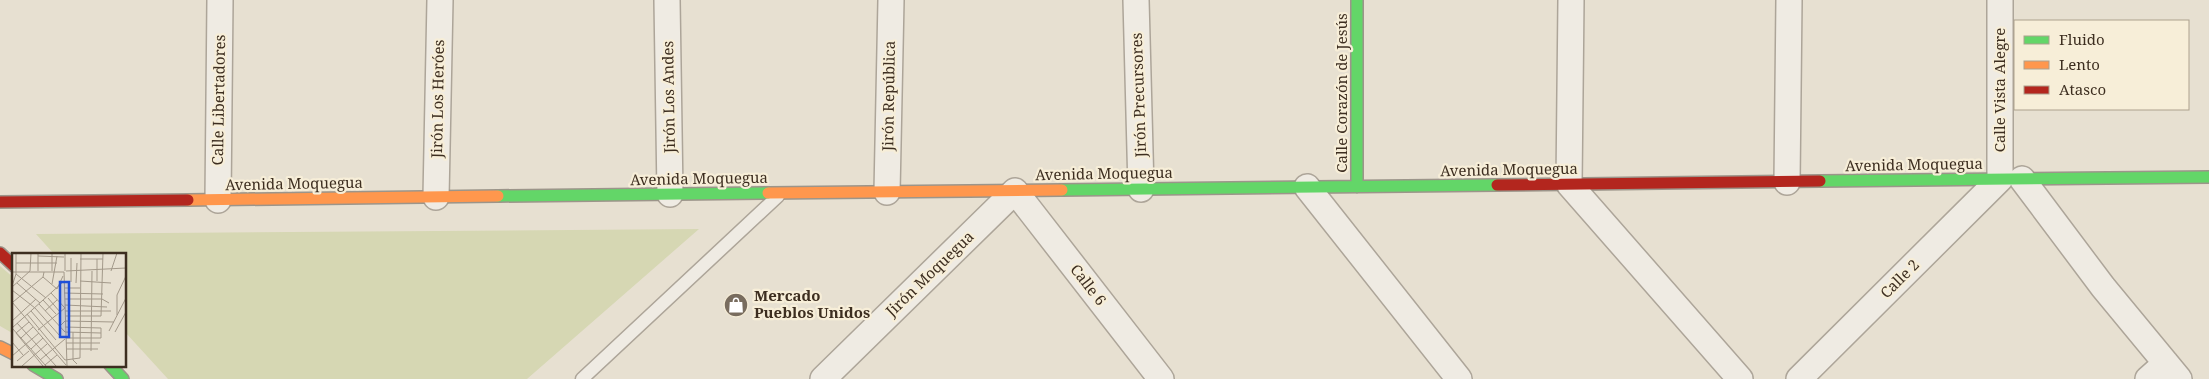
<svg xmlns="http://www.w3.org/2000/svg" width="2209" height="379" viewBox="0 0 2209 379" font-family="'Noto Serif',serif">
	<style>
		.green { fill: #d6d7b3 }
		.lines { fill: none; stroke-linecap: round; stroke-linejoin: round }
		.lane-casing { stroke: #ada599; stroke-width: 15 }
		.street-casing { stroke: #ada599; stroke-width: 28 }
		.fast-casing { stroke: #9c958a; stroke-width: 14 }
		.slow-casing { stroke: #9c958a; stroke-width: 14 }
		.jam-casing { stroke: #9c958a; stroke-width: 14 }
		.lane { stroke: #efebe3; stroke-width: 12 }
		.street { stroke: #efebe3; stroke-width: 25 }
		.fast { stroke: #63d668; stroke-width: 11 }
		.slow { stroke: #ff974d; stroke-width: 11 }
		.jam { stroke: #b3261e; stroke-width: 11 }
		.labels { text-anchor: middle; stroke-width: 4.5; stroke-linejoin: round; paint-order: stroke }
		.street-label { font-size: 15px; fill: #3d2e20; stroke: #f7eed8 }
		.poi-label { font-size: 15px; font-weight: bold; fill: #3d2e20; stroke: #f7eed8; text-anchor: start }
		.inset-road { fill: none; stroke: #a3998a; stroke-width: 1 }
		.view { fill: #1d4ed8; fill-opacity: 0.15; stroke: #1d4ed8; stroke-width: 2.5 }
		.inset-edge { fill: none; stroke: #3d2e20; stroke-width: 2.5 }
	</style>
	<rect width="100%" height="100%" fill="#e7e0d1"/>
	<path class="green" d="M699,229L527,379H168L125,332V254H54L36,234Z
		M0,266L14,278V334L0,326Z"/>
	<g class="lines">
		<g class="lane-casing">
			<path id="lane" d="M582,379L778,196"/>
		</g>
		<g class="street-casing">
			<path id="street" d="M667,0L670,194
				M1136,0L1141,189
				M1571,0L1569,184L1740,379
				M2022,179L2103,287L2179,379
				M1787,182L1789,0
				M1307,187L1459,379
				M887,192L891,0
				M436,197L440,0
				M218,200L220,0
				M823,379L1015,191L1161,379
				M1799,379L2000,179V0
				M2148,379L2166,363"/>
		</g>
		<g class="fast-casing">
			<path id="fast" d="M1357,0V187
				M1820,181L2209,177
				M1062,190L1497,185
				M498,196L768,193
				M33,365L57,379
				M110,365L123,379"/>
		</g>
		<g class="slow-casing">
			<path id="slow" d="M768,193L1062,190
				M188,200L498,196
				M0,347L14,354"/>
		</g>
		<g class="jam-casing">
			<path id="jam" d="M1497,185L1820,181
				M0,202L188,200
				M0,253L14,266"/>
		</g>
		<use href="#lane" class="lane"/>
		<use href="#street" class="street"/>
		<use href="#fast" class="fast"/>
		<use href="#slow" class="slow"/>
		<use href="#jam" class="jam"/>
	</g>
	<defs>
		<g id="shop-disc" transform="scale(1.25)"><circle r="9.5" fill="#786c5e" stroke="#f7eed8"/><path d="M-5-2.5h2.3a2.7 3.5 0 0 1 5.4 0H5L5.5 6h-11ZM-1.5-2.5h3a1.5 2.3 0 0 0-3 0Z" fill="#fff"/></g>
	</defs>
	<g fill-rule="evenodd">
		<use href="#shop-disc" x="736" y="305"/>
	</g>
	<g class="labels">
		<g class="street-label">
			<text transform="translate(2000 90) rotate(-90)" y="5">Calle Vista Alegre</text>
			<text transform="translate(1342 93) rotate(-90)" y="5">Calle Corazón de Jesús</text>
			<text transform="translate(1139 95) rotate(-92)" y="5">Jirón Precursores</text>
			<text transform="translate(889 96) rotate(-89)" y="5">Jirón República</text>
			<text transform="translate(669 97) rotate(-91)" y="5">Jirón Los Andes</text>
			<text transform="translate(438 99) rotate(-89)" y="5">Jirón Los Heróes</text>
			<text transform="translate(219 100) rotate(-89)" y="5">Calle Libertadores</text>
			<text transform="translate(1914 165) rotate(-1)" y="5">Avenida Moquegua</text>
			<text transform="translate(1509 170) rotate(-1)" y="5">Avenida Moquegua</text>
			<text transform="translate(1104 174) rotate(-1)" y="5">Avenida Moquegua</text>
			<text transform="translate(699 179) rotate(-1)" y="5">Avenida Moquegua</text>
			<text transform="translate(294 184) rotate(-1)" y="5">Avenida Moquegua</text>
			<text transform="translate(930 274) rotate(-44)" y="5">Jirón Moquegua</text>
			<text transform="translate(1900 279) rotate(-45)" y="5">Calle 2</text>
			<text transform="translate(1088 285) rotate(52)" y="5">Calle 6</text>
		</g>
		<g class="poi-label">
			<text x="754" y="301">Mercado<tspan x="754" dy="17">Pueblos Unidos</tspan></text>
		</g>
	</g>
	<g transform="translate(12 253)">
		<rect width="114" height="114" fill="#e7e0d1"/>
		<path class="inset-road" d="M26,3L52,4M59,5V29M68,6H91M4,10H45M26,18V0M40,18V0M53,18V0M54,18L114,15M99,18L105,0M0,19H52L55,113M4,21L34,45M31,24L45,36L51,23M68,28L99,30M85,28V6M5,30L28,50M64,30L65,10M40,31L45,3M0,33L4,21V0M0,34L18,18L19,0M52,35H68M0,37L23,55M52,40L91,41M36,45L48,59M53,46H90L97,50M31,47L44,61M0,49L54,112M1,49L31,24L32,19M27,51L53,79L89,80M53,52L95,54M23,55L48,83M19,58L44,87M33,58L45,47M53,58H99M15,61L53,107L68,105L69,0M105,62V42L114,23M54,63H89L91,0M0,68L24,46M5,70L44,113M48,73L53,68L102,69M53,74L89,75V85H54M0,75L51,29M0,75L34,113M26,77L53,55L39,40M97,78L114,45M61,79V107L65,111M103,79L114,59M4,80L31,113M4,80L17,69M9,85L21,74M0,89L11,102M54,90H88M19,96L31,85M55,96H86M79,98L80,18M0,103L27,80M28,107L53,86M5,108L17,98M33,112L45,102M10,113L35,91"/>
		<path class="view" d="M48,29H57V84H48Z"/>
		<rect width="114" height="114" class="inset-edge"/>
	</g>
	<rect x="2014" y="20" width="175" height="90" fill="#f7eed8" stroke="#ada18e"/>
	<rect x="2024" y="36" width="25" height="8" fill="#63d668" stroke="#ada18e"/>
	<text x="2059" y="45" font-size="15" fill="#3d2e20">Fluido</text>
	<rect x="2024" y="61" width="25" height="8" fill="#ff974d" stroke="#ada18e"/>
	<text x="2059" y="70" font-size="15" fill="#3d2e20">Lento</text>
	<rect x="2024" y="86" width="25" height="8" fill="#b3261e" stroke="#ada18e"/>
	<text x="2059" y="95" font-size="15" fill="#3d2e20">Atasco</text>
</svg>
